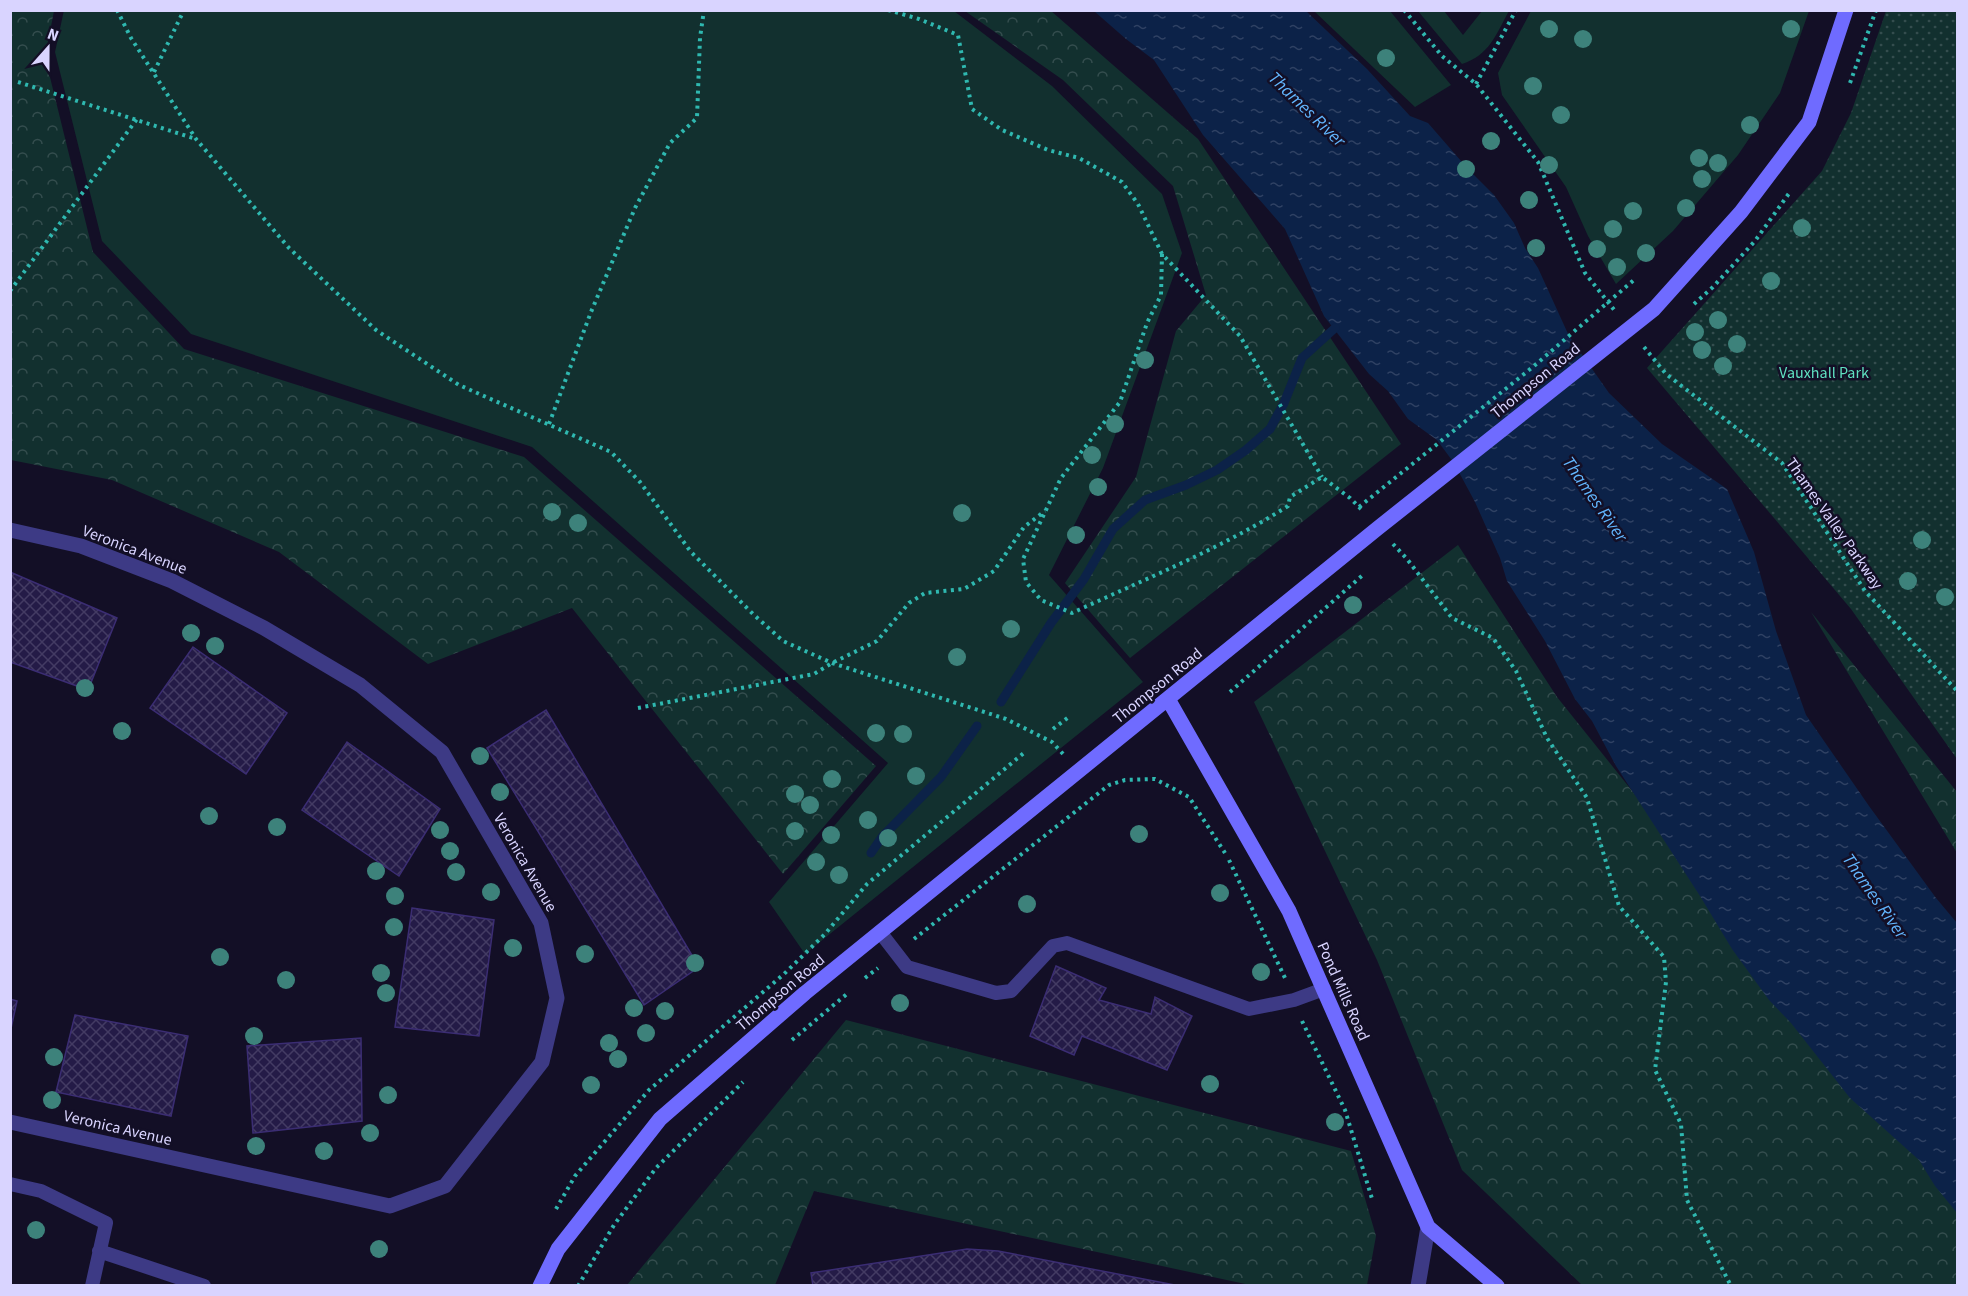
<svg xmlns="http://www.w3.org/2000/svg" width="1968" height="1296" viewBox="0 0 1968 1296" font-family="'Source Sans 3',sans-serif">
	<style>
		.green { fill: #12302f }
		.forest { fill: url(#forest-crowns) }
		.park { fill: url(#park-dots) }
		.water { fill: url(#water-ripples) }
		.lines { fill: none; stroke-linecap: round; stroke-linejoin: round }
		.stream { stroke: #0c2248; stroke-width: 9 }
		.building { fill: url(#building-cross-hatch); stroke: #3b2d73; stroke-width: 1.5 }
		.path { stroke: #2fb8b0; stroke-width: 4; stroke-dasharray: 3 4.5; stroke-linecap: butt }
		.lane { stroke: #3d3a85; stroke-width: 14 }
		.street { stroke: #3d3a85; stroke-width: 15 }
		.secondary { stroke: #6f6bff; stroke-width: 15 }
		.tree { fill: #3d827b }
		.labels { text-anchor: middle; stroke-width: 5; stroke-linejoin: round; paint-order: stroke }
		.park-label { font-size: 16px; fill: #5fe0c0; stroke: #130f26 }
		.street-label { font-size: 16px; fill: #d9d4ff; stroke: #130f26 }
		.water-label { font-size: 18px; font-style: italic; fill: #62b6ff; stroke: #130f26 }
	</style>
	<defs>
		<pattern id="forest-crowns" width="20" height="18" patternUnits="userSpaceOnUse" patternTransform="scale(1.5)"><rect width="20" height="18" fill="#12302f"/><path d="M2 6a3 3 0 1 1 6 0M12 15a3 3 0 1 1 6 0" fill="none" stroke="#344d4e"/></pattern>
		<pattern id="park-dots" width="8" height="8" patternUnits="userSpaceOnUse" patternTransform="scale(1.5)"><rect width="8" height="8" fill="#12302f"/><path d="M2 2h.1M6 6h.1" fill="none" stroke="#344d4e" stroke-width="1.8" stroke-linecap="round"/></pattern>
		<pattern id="water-ripples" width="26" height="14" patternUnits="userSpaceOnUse" patternTransform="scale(1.5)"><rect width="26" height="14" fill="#0c2248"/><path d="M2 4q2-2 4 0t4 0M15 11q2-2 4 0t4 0" fill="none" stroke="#2f4163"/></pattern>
		<pattern id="building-cross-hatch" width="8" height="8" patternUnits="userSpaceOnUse" patternTransform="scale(1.5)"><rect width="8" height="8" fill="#241b47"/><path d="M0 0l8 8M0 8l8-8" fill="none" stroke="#433b63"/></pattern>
	</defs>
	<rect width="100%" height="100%" fill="#130f26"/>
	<path class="green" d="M64,10L954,11L1052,86L1162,194L1182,253L1103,468L1049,575L1143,682L805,954L769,902L888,763L532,447L191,334L102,241L55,52Z
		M1314,11H1390L1451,85L1415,107Z
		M1418,11H1444L1463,35L1482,11H1509C1496,34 1490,55 1462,64Z
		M1531,11H1809L1780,93L1738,155L1673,231L1616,284L1588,236L1566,187L1502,95L1498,73Z"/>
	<path class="forest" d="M10,11H54L45,57L93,252L184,349L524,457L876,766L783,874L572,608L428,664L279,552L112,480L11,460Z
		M965,11H1051L1198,139L1401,444L1130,658L1065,583L1136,477L1176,331L1206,295L1173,186L1063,80Z
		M1458,545L1557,697L1957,1197V1285H1582L1462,1170L1377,960L1254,702Z
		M1811,612L1957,792V853Z
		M846,1020L1351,1151L1376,1236L1367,1285H1250L814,1191L775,1285H627Z"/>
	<path class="park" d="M1886,11H1957V759L1851,609L1647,368L1822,171L1851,113Z"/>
	<path class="water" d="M1094,11H1306L1367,69L1410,116L1428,123L1468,169L1494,195L1514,223L1525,248L1538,268L1569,336L1609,393L1662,444L1727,489L1754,552L1776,631L1806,715L1869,806L1936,898L1957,923V1213L1935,1186L1919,1160L1850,1098L1791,1023L1769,1000L1732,949L1700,896L1616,766L1592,721L1575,699L1545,641L1507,581L1500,558L1475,502L1454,463L1437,440L1408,419L1388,391L1369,374L1324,316L1285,229L1203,135L1154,60L1126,39Z"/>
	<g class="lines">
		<path class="stream" d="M1001,702L1051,623L1084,579L1113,529L1145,500L1186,485L1217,470L1246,450L1270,429L1284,403L1302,358L1335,328
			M871,853L882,837L941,777L977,726"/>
	</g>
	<path class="building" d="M10,572L117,618L88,690L10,662Z
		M193,647L287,713L246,774L150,708Z
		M546,710L699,967L644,1005L487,748Z
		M347,742L440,809L399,876L302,810Z
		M412,908L494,920L479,1036L395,1027Z
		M1056,966L1106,988L1099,1000L1151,1014L1155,997L1192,1016L1167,1070L1082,1036L1074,1055L1030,1036Z
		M10,999L17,1001L10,1033Z
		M75,1015L188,1036L171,1116L56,1092Z
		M361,1038L362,1121L253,1133L247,1046Z
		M967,1249L998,1251L1180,1286H813L811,1273Z"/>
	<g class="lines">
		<path class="path" d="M117,10L131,38L196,139L289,248L376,330L459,385L611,452L640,482L691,552L753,614L783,641L832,663L1006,719L1052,742L1064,755
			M888,10L919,19L958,35L972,109L1002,130L1048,150L1079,158L1122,182L1138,204L1162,254L1240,336L1322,477
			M1404,10L1442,56L1476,84L1538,162L1585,273L1615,311
			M154,72L184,10
			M18,82L196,139
			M1850,83L1876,10
			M1476,84L1516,10
			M1162,254L1161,295L1147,323L1120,402L1061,478L1023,559L1026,582L1041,600L1072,613C1145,579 1220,549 1288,506L1290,497L1322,477L1350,498L1362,510
			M10,291L137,119
			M1694,304L1713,287L1755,241L1790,192
			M1644,347L1666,374L1782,463L1865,591L1958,692
			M549,424L591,312L635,208L670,143L697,118L700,38L704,10
			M1359,507L1534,366L1635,279
			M1393,544L1407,559L1452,618L1493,638L1516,671L1547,738L1587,798L1619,906L1664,957L1666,982L1655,1070L1681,1124L1687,1200L1731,1286
			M1230,692L1365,573
			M638,708L814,674L832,663L877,641L909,603L925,593L964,589L994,571L1024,527L1045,511
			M1053,729L1070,716
			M1229,860L1285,978
			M914,939L1109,785L1125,780L1155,779L1189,797L1225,853
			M865,978L878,968
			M1302,1021L1345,1110L1373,1202
			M792,1040L848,993
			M556,1209L575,1176L649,1090L784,974L825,934L867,884L1025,752
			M578,1286L614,1225L656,1168L743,1082"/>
		<path class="lane" d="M880,932L907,967L996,993L1011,991L1053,946L1067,943L1249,1009L1294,1000L1324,989
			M10,1184L41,1191L106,1223L92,1286
			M99,1251L204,1286"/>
		<path class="street" d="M10,530L81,546L172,581L264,628L360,685L442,752L541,923L557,998L542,1062L445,1186L390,1206L10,1122
			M1418,1286L1428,1227"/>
		<path class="secondary" d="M1168,699L1289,911L1428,1227L1497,1286
			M540,1286L558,1249L660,1119L805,993L1378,528L1654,309L1741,212L1809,122L1846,10"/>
	</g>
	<g class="tree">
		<circle cx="1549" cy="29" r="9"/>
		<circle cx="1791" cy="29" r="9"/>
		<circle cx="1583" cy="39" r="9"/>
		<circle cx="1386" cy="58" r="9"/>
		<circle cx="1533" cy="86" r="9"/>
		<circle cx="1561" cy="115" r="9"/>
		<circle cx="1750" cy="125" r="9"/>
		<circle cx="1491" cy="141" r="9"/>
		<circle cx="1699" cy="158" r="9"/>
		<circle cx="1718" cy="163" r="9"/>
		<circle cx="1549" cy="165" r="9"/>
		<circle cx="1466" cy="169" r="9"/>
		<circle cx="1702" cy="179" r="9"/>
		<circle cx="1529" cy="200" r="9"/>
		<circle cx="1686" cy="208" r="9"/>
		<circle cx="1633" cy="211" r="9"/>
		<circle cx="1802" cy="228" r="9"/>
		<circle cx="1613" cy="229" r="9"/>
		<circle cx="1536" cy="248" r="9"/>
		<circle cx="1597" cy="249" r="9"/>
		<circle cx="1646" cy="253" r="9"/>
		<circle cx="1617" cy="267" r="9"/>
		<circle cx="1771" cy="281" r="9"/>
		<circle cx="1718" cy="320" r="9"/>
		<circle cx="1695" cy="332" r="9"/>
		<circle cx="1737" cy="344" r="9"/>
		<circle cx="1702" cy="350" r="9"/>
		<circle cx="1145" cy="360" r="9"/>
		<circle cx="1723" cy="366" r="9"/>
		<circle cx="1115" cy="424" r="9"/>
		<circle cx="1092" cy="455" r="9"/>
		<circle cx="1098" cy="487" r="9"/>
		<circle cx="552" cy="512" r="9"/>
		<circle cx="962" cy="513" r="9"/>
		<circle cx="578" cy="523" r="9"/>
		<circle cx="1076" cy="535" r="9"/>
		<circle cx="1922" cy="540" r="9"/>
		<circle cx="1908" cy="581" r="9"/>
		<circle cx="1945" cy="597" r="9"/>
		<circle cx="1353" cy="605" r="9"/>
		<circle cx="1011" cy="629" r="9"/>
		<circle cx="191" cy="633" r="9"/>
		<circle cx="215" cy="646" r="9"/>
		<circle cx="957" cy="657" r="9"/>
		<circle cx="85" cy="688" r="9"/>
		<circle cx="122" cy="731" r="9"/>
		<circle cx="876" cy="733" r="9"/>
		<circle cx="903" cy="734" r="9"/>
		<circle cx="480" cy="756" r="9"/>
		<circle cx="916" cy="776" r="9"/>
		<circle cx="832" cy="779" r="9"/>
		<circle cx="500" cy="792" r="9"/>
		<circle cx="795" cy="794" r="9"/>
		<circle cx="810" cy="805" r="9"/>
		<circle cx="209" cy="816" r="9"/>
		<circle cx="868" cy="820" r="9"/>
		<circle cx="277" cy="827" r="9"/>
		<circle cx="440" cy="830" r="9"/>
		<circle cx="795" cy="831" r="9"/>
		<circle cx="1139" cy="834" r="9"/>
		<circle cx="831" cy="835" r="9"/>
		<circle cx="888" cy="838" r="9"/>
		<circle cx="450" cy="851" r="9"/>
		<circle cx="816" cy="862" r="9"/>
		<circle cx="376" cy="871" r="9"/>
		<circle cx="456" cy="872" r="9"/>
		<circle cx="839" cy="875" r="9"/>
		<circle cx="491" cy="892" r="9"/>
		<circle cx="1220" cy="893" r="9"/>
		<circle cx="395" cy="896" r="9"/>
		<circle cx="1027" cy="904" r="9"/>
		<circle cx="394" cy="927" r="9"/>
		<circle cx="513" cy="948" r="9"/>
		<circle cx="585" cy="954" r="9"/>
		<circle cx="220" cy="957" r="9"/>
		<circle cx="695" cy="963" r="9"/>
		<circle cx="1261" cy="972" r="9"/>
		<circle cx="381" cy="973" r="9"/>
		<circle cx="286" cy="980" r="9"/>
		<circle cx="386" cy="993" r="9"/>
		<circle cx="900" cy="1003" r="9"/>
		<circle cx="634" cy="1008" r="9"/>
		<circle cx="665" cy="1011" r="9"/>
		<circle cx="646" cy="1033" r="9"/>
		<circle cx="254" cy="1036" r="9"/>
		<circle cx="609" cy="1043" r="9"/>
		<circle cx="54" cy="1057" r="9"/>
		<circle cx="618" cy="1059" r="9"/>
		<circle cx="1210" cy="1084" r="9"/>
		<circle cx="591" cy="1085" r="9"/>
		<circle cx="388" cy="1095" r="9"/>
		<circle cx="52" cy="1100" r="9"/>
		<circle cx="1335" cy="1122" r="9"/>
		<circle cx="370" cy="1133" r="9"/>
		<circle cx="256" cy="1146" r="9"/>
		<circle cx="324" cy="1151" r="9"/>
		<circle cx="36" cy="1230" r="9"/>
		<circle cx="379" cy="1249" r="9"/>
	</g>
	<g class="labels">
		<g class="park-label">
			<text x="1824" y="378">Vauxhall Park</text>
		</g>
		<g class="street-label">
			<text transform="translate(1535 380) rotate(-39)" y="6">Thompson Road</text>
			<text transform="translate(1835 523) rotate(55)" y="6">Thames Valley Parkway</text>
			<text transform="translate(135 549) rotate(21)" y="6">Veronica Avenue</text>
			<text transform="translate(1157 685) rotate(-39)" y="6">Thompson Road</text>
			<text transform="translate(526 862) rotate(60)" y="6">Veronica Avenue</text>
			<text transform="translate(1344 991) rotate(66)" y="6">Pond Mills Road</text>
			<text transform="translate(780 992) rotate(-40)" y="6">Thompson Road</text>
			<text transform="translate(118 1127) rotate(13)" y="6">Veronica Avenue</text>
		</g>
		<g class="water-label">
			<text transform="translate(1307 109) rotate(44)" y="6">Thames River</text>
			<text transform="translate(1595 499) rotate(55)" y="6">Thames River</text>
			<text transform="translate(1875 896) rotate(55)" y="6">Thames River</text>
		</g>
	</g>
	<rect width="1968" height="1296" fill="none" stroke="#d9d4ff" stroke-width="24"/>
	<g transform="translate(48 48) rotate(21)" stroke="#130f26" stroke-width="4.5" paint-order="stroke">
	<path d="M0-4.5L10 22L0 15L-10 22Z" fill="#d9d4ff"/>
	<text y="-9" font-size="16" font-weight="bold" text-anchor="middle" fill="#d9d4ff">N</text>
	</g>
</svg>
